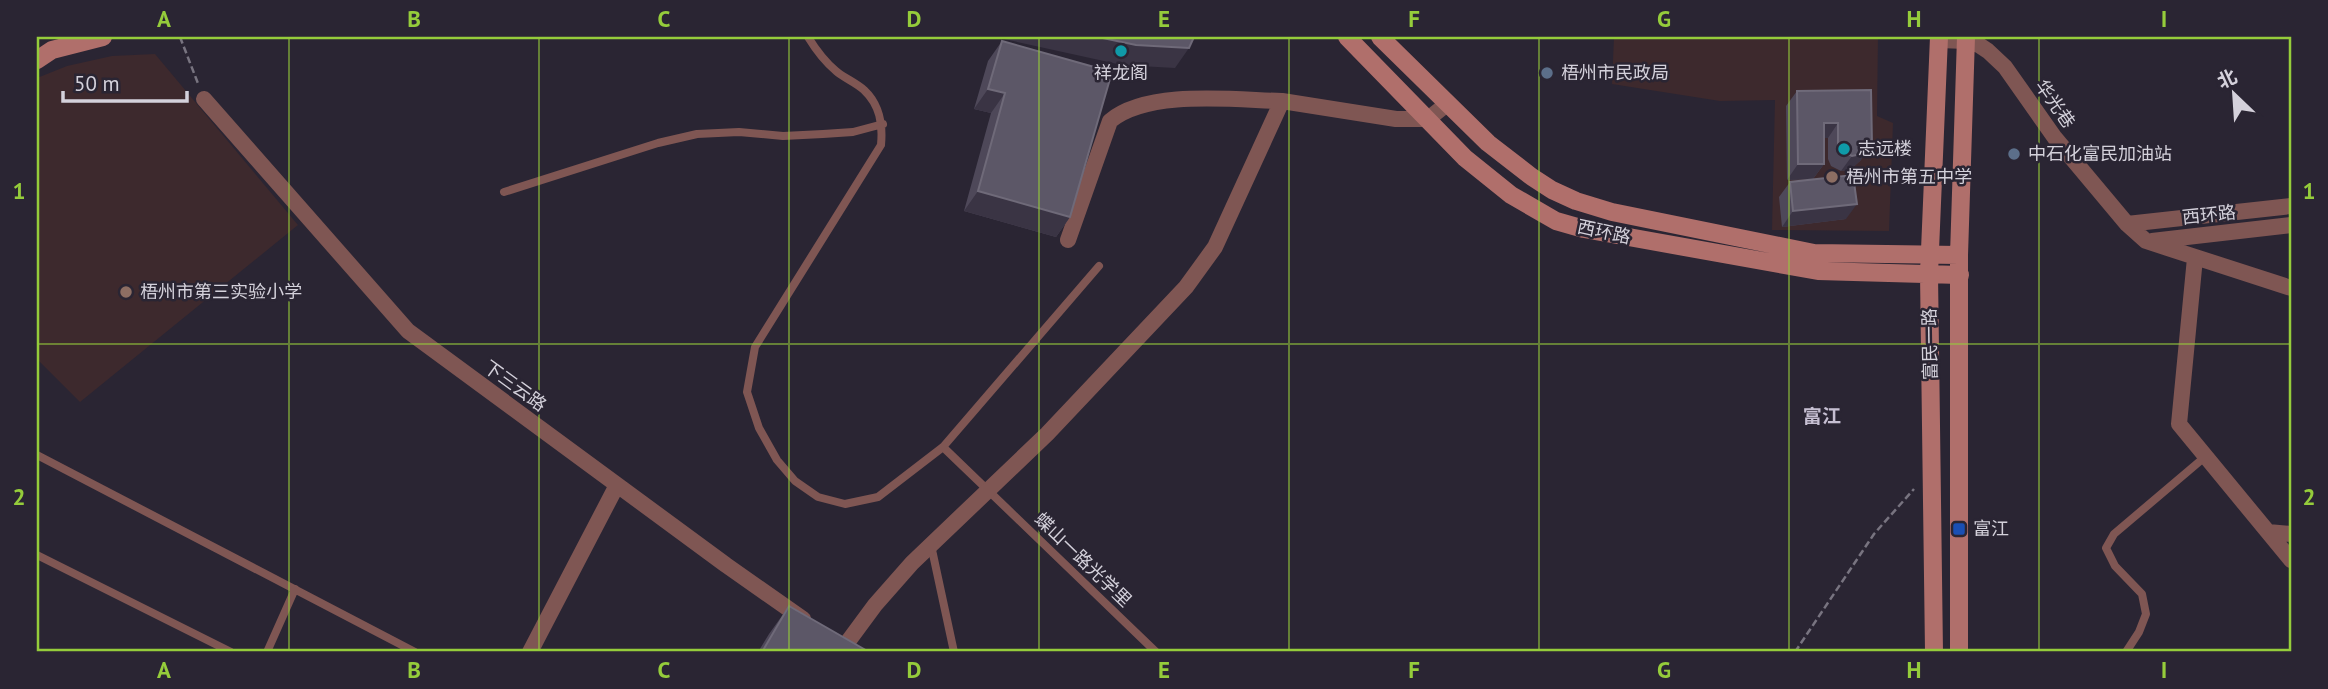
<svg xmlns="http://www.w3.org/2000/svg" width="2328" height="689" viewBox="0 0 2328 689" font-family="'PT Sans','Noto Sans SC',sans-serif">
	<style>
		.education { fill: #3d292d }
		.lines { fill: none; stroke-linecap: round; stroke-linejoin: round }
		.path { stroke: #787480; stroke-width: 2.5; stroke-dasharray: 7 3.5; stroke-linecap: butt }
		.lane { stroke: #7f5653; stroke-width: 8 }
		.street { stroke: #7f5653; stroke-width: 16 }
		.secondary { stroke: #b06f6b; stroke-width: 18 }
		.wall { fill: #4e4859 }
		.shaded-wall { fill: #3a3444 }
		.building { fill: #5c5767; stroke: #6f6a79; stroke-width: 2 }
		.grid { fill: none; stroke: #95cc3b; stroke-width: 2; stroke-opacity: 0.55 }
		.culture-dot { fill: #0f9aa8; stroke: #2a2533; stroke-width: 2.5 }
		.service-dot { fill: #5c6f8a; stroke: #2a2533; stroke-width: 2.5 }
		.education-dot { fill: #8d6e63; stroke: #2a2533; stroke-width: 2.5 }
		.transit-dot { fill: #1a4fb4; stroke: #2a2533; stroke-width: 2.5 }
		.labels { text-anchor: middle; stroke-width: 5; stroke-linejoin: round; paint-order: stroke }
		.poi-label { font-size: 18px; fill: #d4d1db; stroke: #2a2533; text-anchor: start }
		.street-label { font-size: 18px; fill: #d4d1db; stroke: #2a2533 }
		.neighbourhood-label { font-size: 19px; font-weight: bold; fill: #c6bfd2; stroke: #2a2533 }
		.neatline { fill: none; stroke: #95cc3b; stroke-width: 2.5 }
		.grid-label { font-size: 23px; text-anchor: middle; font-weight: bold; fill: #95cc3b }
	</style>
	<rect width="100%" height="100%" fill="#2a2533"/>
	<path class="education" d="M1614,37H1878L1877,116L1893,123L1889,231L1772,230L1775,100L1720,101L1612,84Z
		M155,54L298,225L80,402L37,359V78L67,66L112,56Z"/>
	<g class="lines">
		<path class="path" d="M180,37L199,86
			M1795,652L1874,534L1914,489"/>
		<path class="lane" d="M808,37C816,50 824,61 836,71C844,78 855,82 864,90C880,105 883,124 881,145L755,347L747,392L759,428L777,460L795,481L818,497L845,504L878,497L943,447L1099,266
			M504,192L658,143L697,134L739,132L783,136L823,134L853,132L883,124
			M943,447L1156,652
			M37,455L415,652
			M931,545L954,652
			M37,555L231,652
			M267,652L295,589
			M2126,652L2139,632L2146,614L2142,594L2115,566L2106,548L2114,534L2206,456"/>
		<path class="street" d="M1939,40L1966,41L1979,45L1988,51L2005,67L2055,138L2127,224L2146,241L2291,288
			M204,99L408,331L726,565L803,619
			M2127,224L2291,206
			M1068,240L1110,121C1148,89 1235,100 1282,101
			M2152,241L2291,225
			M2195,258L2179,424L2291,560
			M2268,532L2291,534
			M844,647L875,605L912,563L1047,434L1186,287L1215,247L1282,101L1396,119H1428L1447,104
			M530,652L617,485"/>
		<path class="secondary" d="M1347,37L1465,158L1511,195L1556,221L1584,229L1818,271L1960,275
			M1380,37L1488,143L1532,177L1552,190L1576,201L1612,212L1814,253L1959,255
			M37,60L52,50L103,37
			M1934,652L1929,274L1939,37
			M1959,652V255L1966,37"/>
	</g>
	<path class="wall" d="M1002,41L1070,217L1056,237L964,211L991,113L974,109L988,61Z
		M1871,90L1861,160L1850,170L1841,171L1831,166L1828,159V138H1824V164L1813,179L1846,219L1782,227L1779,197L1790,182L1813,179L1787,180L1786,106L1797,91Z
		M789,606L869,652H758L769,634Z"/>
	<path class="shaded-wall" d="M995,37H1098L1189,48L1175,68L1122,65Z
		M1754,37H1855L1854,38Z
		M988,89L1005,93L991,113L974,109Z
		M1824,123H1838L1828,138H1813Z
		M1872,145L1861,160L1850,170L1841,171L1852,156Z
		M1798,164H1824L1813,179L1787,180Z
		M978,191L1070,217L1056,237L964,211Z
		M1857,204L1846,219L1782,227L1793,211Z"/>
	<path class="building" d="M1098,37H1194L1189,48L1136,45Z
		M1002,41L1112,72L1070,217L978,191L1005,93L988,89Z
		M1871,90L1872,145L1861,154L1852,156L1842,151L1838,144V123H1824V164H1798L1797,91Z
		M1853,175L1857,204L1793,211L1790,182Z
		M789,606L869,652H762Z"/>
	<path class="grid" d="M289,37V652M539,37V652M789,37V652M1039,37V652M1289,37V652M1539,37V652M1789,37V652M2039,37V652M37,344H2291"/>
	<g class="culture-dot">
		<circle cx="1121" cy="51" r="7"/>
		<circle cx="1844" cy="149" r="7"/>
	</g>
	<g class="service-dot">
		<circle cx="1547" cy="73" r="7"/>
		<circle cx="2014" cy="154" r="7"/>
	</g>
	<g class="education-dot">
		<circle cx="1832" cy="177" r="7"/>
		<circle cx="126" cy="292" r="7"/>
	</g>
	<rect class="transit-dot" x="1952" y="522" width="14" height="14" rx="3.5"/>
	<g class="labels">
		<g class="poi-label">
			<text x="1121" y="79" text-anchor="middle">祥龙阁</text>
			<text x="1561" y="79">梧州市民政局</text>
			<text x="1858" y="155">志远楼</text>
			<text x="2028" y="160">中石化富民加油站</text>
			<text x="1846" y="183">梧州市第五中学</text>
			<text x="140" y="298">梧州市第三实验小学</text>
			<text x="1973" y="535">富江</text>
		</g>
		<g class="street-label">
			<text transform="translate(2055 104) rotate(55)" y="6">华光巷</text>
			<text transform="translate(2209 215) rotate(-6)" y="6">西环路</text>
			<text transform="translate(1604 232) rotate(12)" y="6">西环路</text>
			<text transform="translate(1930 344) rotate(-91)" y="6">富民一路</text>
			<text transform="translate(515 386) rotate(36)" y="6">下三云路</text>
			<text transform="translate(1083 560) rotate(44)" y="6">蝶山一路光学里</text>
		</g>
		<g class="neighbourhood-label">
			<text x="1822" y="423">富江</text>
		</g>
	</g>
	<rect width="2328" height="689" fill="none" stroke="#2a2533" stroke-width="77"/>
	<g transform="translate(2234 94) rotate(335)" stroke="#2a2533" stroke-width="5" paint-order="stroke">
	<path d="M0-5L12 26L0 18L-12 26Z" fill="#d4d1db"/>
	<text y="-10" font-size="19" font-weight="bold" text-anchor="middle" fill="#d4d1db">北</text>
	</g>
	<path d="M63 91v10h124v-10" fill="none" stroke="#d4d1db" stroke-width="3.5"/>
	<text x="74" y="91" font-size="21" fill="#d4d1db" stroke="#2a2533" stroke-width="5" paint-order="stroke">50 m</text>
	<rect x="38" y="38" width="2252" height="612" class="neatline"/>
	<g class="grid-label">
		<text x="164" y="27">A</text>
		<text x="414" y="27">B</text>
		<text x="664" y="27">C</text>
		<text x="914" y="27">D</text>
		<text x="1164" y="27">E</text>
		<text x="1414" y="27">F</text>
		<text x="1664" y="27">G</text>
		<text x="1914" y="27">H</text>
		<text x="2164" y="27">I</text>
		<text x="19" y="199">1</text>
		<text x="2309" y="199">1</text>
		<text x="19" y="505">2</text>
		<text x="2309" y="505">2</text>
		<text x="164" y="678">A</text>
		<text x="414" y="678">B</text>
		<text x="664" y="678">C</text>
		<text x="914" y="678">D</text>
		<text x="1164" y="678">E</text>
		<text x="1414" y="678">F</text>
		<text x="1664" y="678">G</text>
		<text x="1914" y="678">H</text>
		<text x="2164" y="678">I</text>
	</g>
</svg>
